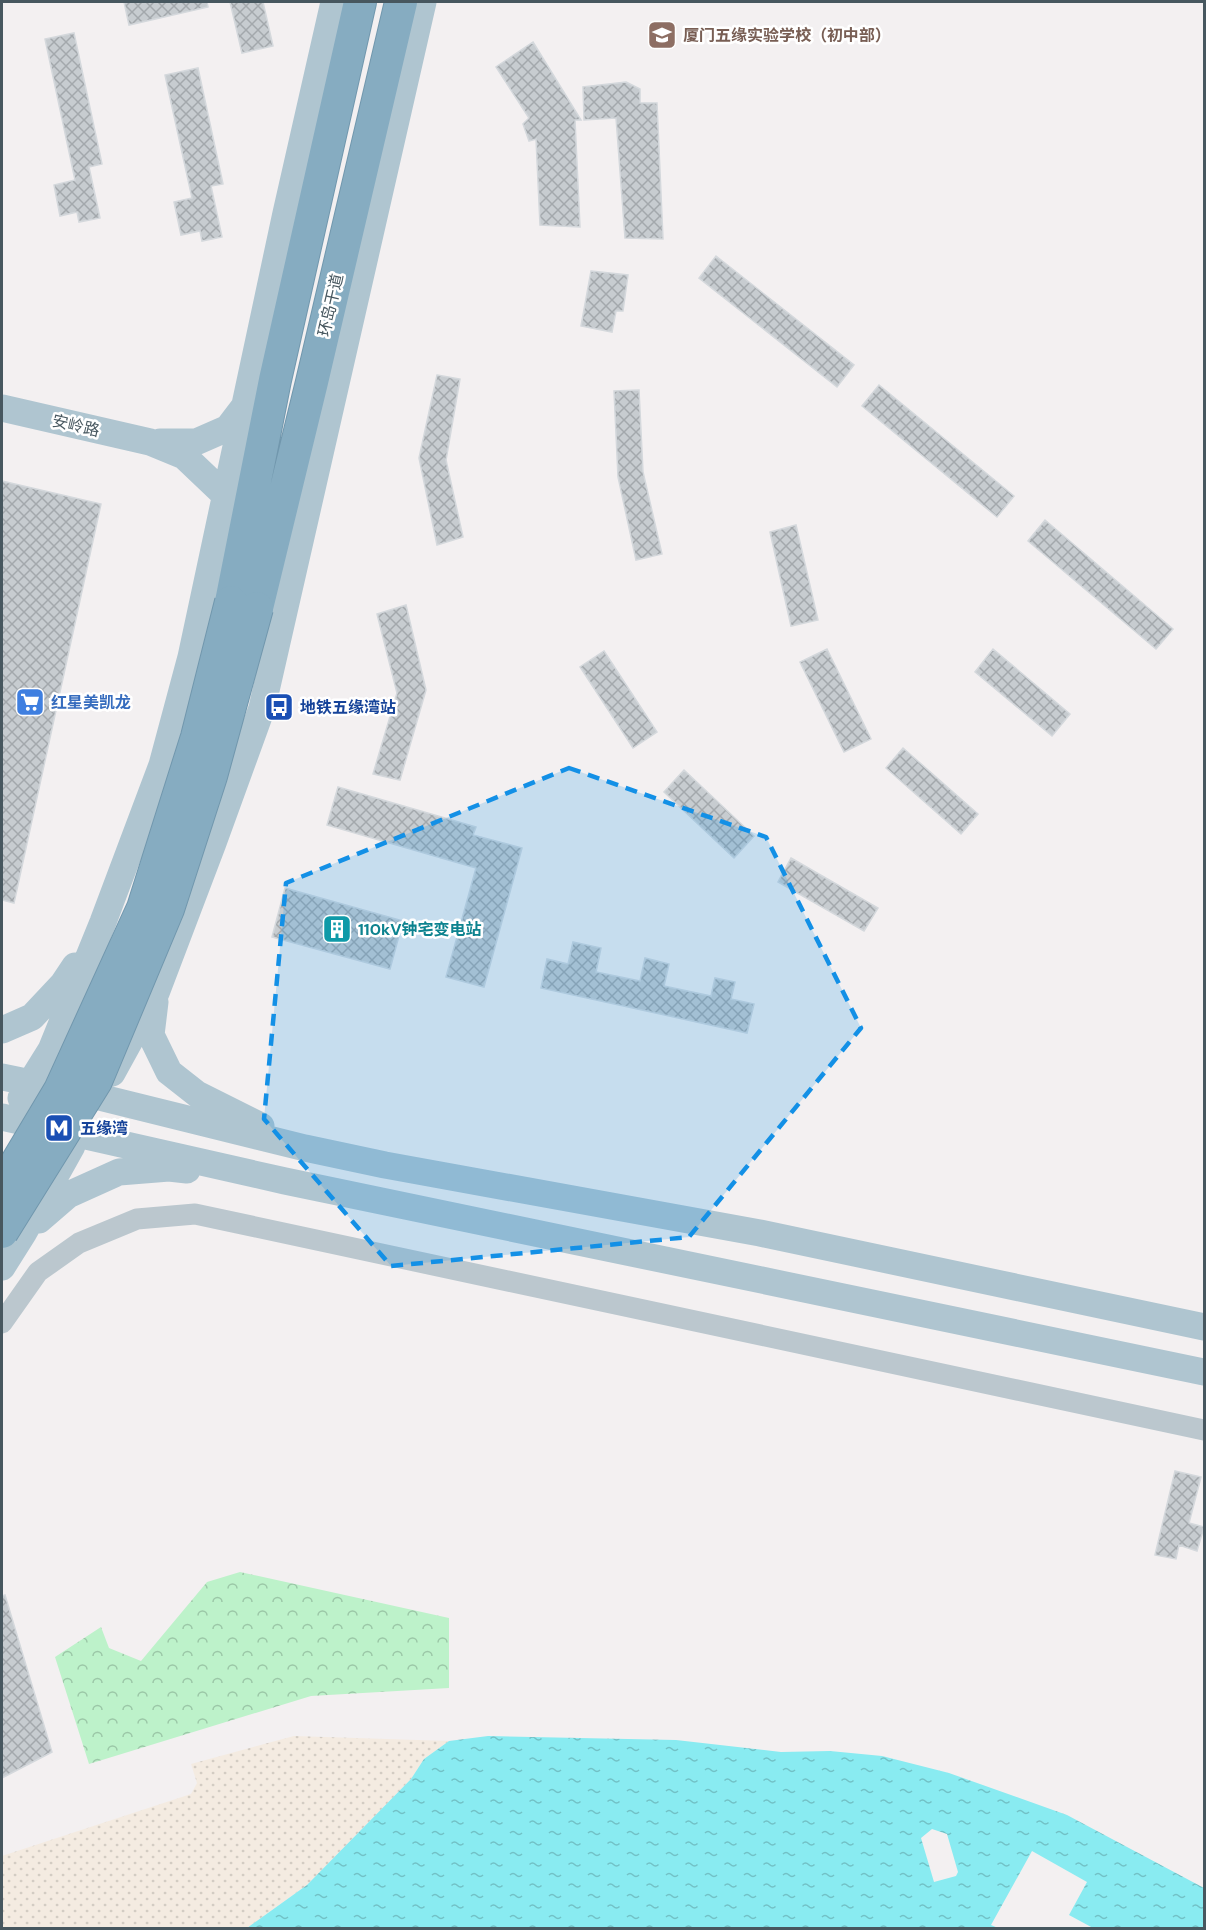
<svg xmlns="http://www.w3.org/2000/svg" width="1206" height="1930" viewBox="0 0 1206 1930" font-family="'DM Sans','Noto Sans SC',sans-serif">
	<style>
		.sand { fill: url(#sand-dots) }
		.park { fill: url(#park-crowns) }
		.water { fill: url(#water-ripples) }
		.pier { fill: #f3f0f1 }
		.building { fill: url(#building-cross-hatch); stroke: #d4d8dc; stroke-width: 1.5 }
		.lines { fill: none; stroke-linecap: round; stroke-linejoin: round }
		.highway-casing { stroke: #7197ad; stroke-width: 34 }
		.minor { stroke: #bbc7ce; stroke-width: 21 }
		.major { stroke: #afc5d0; stroke-width: 27 }
		.highway { stroke: #86acc1; stroke-width: 32 }
		.highway-bridge-casing { stroke: #7197ad; stroke-width: 34; stroke-linecap: butt }
		.highway-bridge { stroke: #86acc1; stroke-width: 32 }
		.marked { fill: #1390e6; fill-opacity: 0.2; stroke: #1390e6; stroke-width: 4.5; stroke-dasharray: 12 8; stroke-linejoin: round }
		.labels { text-anchor: middle; stroke-width: 5; stroke-linejoin: round; paint-order: stroke }
		.education-label { font-size: 16px; font-weight: bold; fill: #785e54; stroke: #fff; text-anchor: start }
		.street-label { font-size: 16px; fill: #47575f; stroke: #fff }
		.shop-label { font-size: 16px; font-weight: bold; fill: #366cbe; stroke: #fff; text-anchor: start }
		.transit-label { font-size: 16px; font-weight: bold; fill: #164399; stroke: #fff; text-anchor: start }
		.culture-label { font-size: 16px; font-weight: bold; fill: #0d838f; stroke: #fff; text-anchor: start }
	</style>
	<defs>
		<pattern id="sand-dots" width="8" height="8" patternUnits="userSpaceOnUse" patternTransform="scale(1.5)"><rect width="8" height="8" fill="#f4ebe1"/><path d="M2 2h.1M6 6h.1" fill="none" stroke="#d3ccc3" stroke-width="1.8" stroke-linecap="round"/></pattern>
		<pattern id="park-crowns" width="20" height="18" patternUnits="userSpaceOnUse" patternTransform="scale(1.5)"><rect width="20" height="18" fill="#bdf2ca"/><path d="M2 6a3 3 0 1 1 6 0M12 15a3 3 0 1 1 6 0" fill="none" stroke="#9bc7a7"/></pattern>
		<pattern id="water-ripples" width="26" height="14" patternUnits="userSpaceOnUse" patternTransform="scale(1.5)"><rect width="26" height="14" fill="#89ebf1"/><path d="M2 4q2-2 4 0t4 0M15 11q2-2 4 0t4 0" fill="none" stroke="#72c1c6"/></pattern>
		<pattern id="building-cross-hatch" width="8" height="8" patternUnits="userSpaceOnUse" patternTransform="scale(1.5)"><rect width="8" height="8" fill="#c7ccd0"/><path d="M0 0l8 8M0 8l8-8" fill="none" stroke="#a3a8ac"/></pattern>
	</defs>
	<rect width="100%" height="100%" fill="#f3f0f1"/>
	<path class="sand" d="M294,1736L449,1741L424,1759L411,1779L307,1885L247,1928H2V1856L191,1794L197,1783L191,1764Z"/>
	<path class="park" d="M240,1572L449,1618V1688L311,1696L89,1764L55,1657L101,1627L109,1648L141,1661L207,1582Z"/>
	<path class="water" d="M488,1736L676,1740L781,1752L830,1751L882,1756L949,1773L1067,1815L1204,1888V1928H247L307,1885L411,1779L424,1759L449,1741Z"/>
	<path class="pier" d="M932,1829L947,1834L958,1872L956,1876L934,1882L921,1838Z
		M1032,1851L1087,1882L1069,1915L1093,1928H998L991,1925Z"/>
	<path class="building" d="M124,2H207L208,7L129,25Z
		M230,2H263L273,46L242,53Z
		M74,33L102,164L89,167L100,218L79,222L77,212L60,216L54,185L75,180L45,39Z
		M533,42L581,120H575L580,227L540,225L536,139L529,141L523,124L529,118L496,67Z
		M198,68L223,184L211,186L222,237L202,241L200,231L181,235L174,202L192,198L165,75Z
		M626,82L640,89V103H657L663,239L625,238L616,118L584,120L583,87Z
		M716,256L854,365L837,387L699,278Z
		M591,271L628,275L623,311H616L612,332L581,326Z
		M437,375L460,379L446,460L463,537L437,545L419,458Z
		M879,385L1014,496L997,517L862,406Z
		M639,390L643,472L662,554L636,560L618,477L614,391Z
		M2,481L101,504L14,903L2,900Z
		M1045,520L1173,629L1156,649L1028,541Z
		M796,525L818,620L791,626L770,532Z
		M406,605L426,690L400,780L373,774L397,693L377,614Z
		M827,649L871,739L844,752L800,662Z
		M993,649L1070,714L1052,736L975,672Z
		M604,651L657,732L633,748L580,667Z
		M903,748L978,814L961,834L886,768Z
		M684,770L754,836L734,858L664,792Z
		M338,787L476,827L473,835L522,848L484,987L446,977L476,868L327,825Z
		M791,858L878,908L864,931L778,882Z
		M285,888L403,921L390,969L272,937Z
		M573,942L601,948L596,972L640,981L645,958L669,964L664,986L711,996L715,978L735,982L731,999L754,1004L747,1033L541,988L547,959L568,964Z
		M1175,1471L1201,1477L1189,1523L1204,1527L1197,1551L1179,1545L1176,1559L1155,1555Z
		M5,1595L52,1752L2,1778V1596Z"/>
	<g class="lines">
		<g class="highway-casing">
			<path id="highway" d="M231,602L275,380L360,2
				M257,608L312,382L401,2"/>
		</g>
		<path class="minor" d="M2,1323L38,1272L79,1243L137,1219L195,1214L1204,1430"/>
		<path class="major" d="M2,408L150,442L184,456L225,495
			M160,442H196L228,428L244,407
			M155,1002L151,1035L169,1072L197,1094L261,1126
			M2,1030L32,1017L63,984L75,966
			M112,1073L156,993L213,843L262,708L423,2
			M2,1077L99,1097L305,1148L385,1165L760,1233L1204,1327
			M21,1098L51,1050L103,922L162,765L191,657L286,213L334,2
			M2,1117L285,1181L1204,1372
			M39,1220L68,1195L119,1172L169,1168L187,1170
			M2,1267L24,1232L72,1146"/>
		<use href="#highway" class="highway"/>
		<g class="highway-bridge-casing">
			<path id="highway-bridge" d="M2,1187L60,1090L143,908L197,737L231,602
				M2,1232L96,1081L168,909L211,776L257,608"/>
		</g>
		<use href="#highway-bridge" class="highway-bridge"/>
	</g>
	<path class="marked" d="M569,768L766,837L861,1028L689,1237L391,1266L264,1119L286,883Z"/>
	<defs>
		<g id="school-square" transform="scale(1.5)"><rect x="-9" y="-9" width="18" height="18" rx="4" fill="#8d6e63" stroke="#fff"/><path d="M0-5L7-2L0 1L-7-2ZM-4 1L0 2.5L4 1V4Q0 6-4 4Z" fill="#fff"/></g>
		<g id="supermarket-square" transform="scale(1.5)"><rect x="-9" y="-9" width="18" height="18" rx="4" fill="#3f7fe0" stroke="#fff"/><path d="M-6-5.5h2.5l.6 2H6L4.5 2H-2.5L-4.4-4H-6ZM-1.5 3.2a1.3 1.3 0 1 0 .1 0ZM3 3.2a1.3 1.3 0 1 0 .1 0Z" fill="#fff"/></g>
		<g id="bus-square" transform="scale(1.5)"><rect x="-9" y="-9" width="18" height="18" rx="4" fill="#1a4fb4" stroke="#fff"/><path d="M-5-6H5V4H4V6H2V4H-2V6H-4V4H-5ZM-3.5-4V0h7V-4ZM-3.5 1.2v1.5H-2V1.2ZM2 1.2v1.5H3.5V1.2Z" fill="#fff"/></g>
		<g id="building-square" transform="scale(1.5)"><rect x="-9" y="-9" width="18" height="18" rx="4" fill="#0f9aa8" stroke="#fff"/><path d="M-4-6H4V6H1V3H-1V6H-4ZM-2.5-4.3h1.7v1.8h-1.7ZM.8-4.3h1.7v1.8H.8ZM-2.5-1h1.7V.8h-1.7ZM.8-1h1.7V.8H.8Z" fill="#fff"/></g>
		<g id="metro-square" transform="scale(1.5)"><rect x="-9" y="-9" width="18" height="18" rx="4" fill="#1a4fb4" stroke="#fff"/><path d="M-5.5 5V-5H-3L0 0L3-5H5.5V5H3V-.5L0 4L-3-.5V5Z" fill="#fff"/></g>
	</defs>
	<g fill-rule="evenodd">
		<use href="#school-square" x="662" y="35"/>
		<use href="#supermarket-square" x="30" y="702"/>
		<use href="#bus-square" x="279" y="707"/>
		<use href="#building-square" x="337" y="929"/>
		<use href="#metro-square" x="59" y="1128"/>
	</g>
	<g class="labels">
		<g class="education-label">
			<text x="683" y="41">厦门五缘实验学校（初中部）</text>
		</g>
		<g class="street-label">
			<text transform="translate(330 305) rotate(-77)" y="6">环岛干道</text>
			<text transform="translate(76 425) rotate(13)" y="6">安岭路</text>
		</g>
		<g class="shop-label">
			<text x="51" y="708">红星美凯龙</text>
		</g>
		<g class="transit-label">
			<text x="300" y="713">地铁五缘湾站</text>
			<text x="80" y="1134">五缘湾</text>
		</g>
		<g class="culture-label">
			<text x="358" y="935">110kV钟宅变电站</text>
		</g>
	</g>
	<rect width="1206" height="1930" fill="none" stroke="#47575f" stroke-width="6"/>
</svg>
